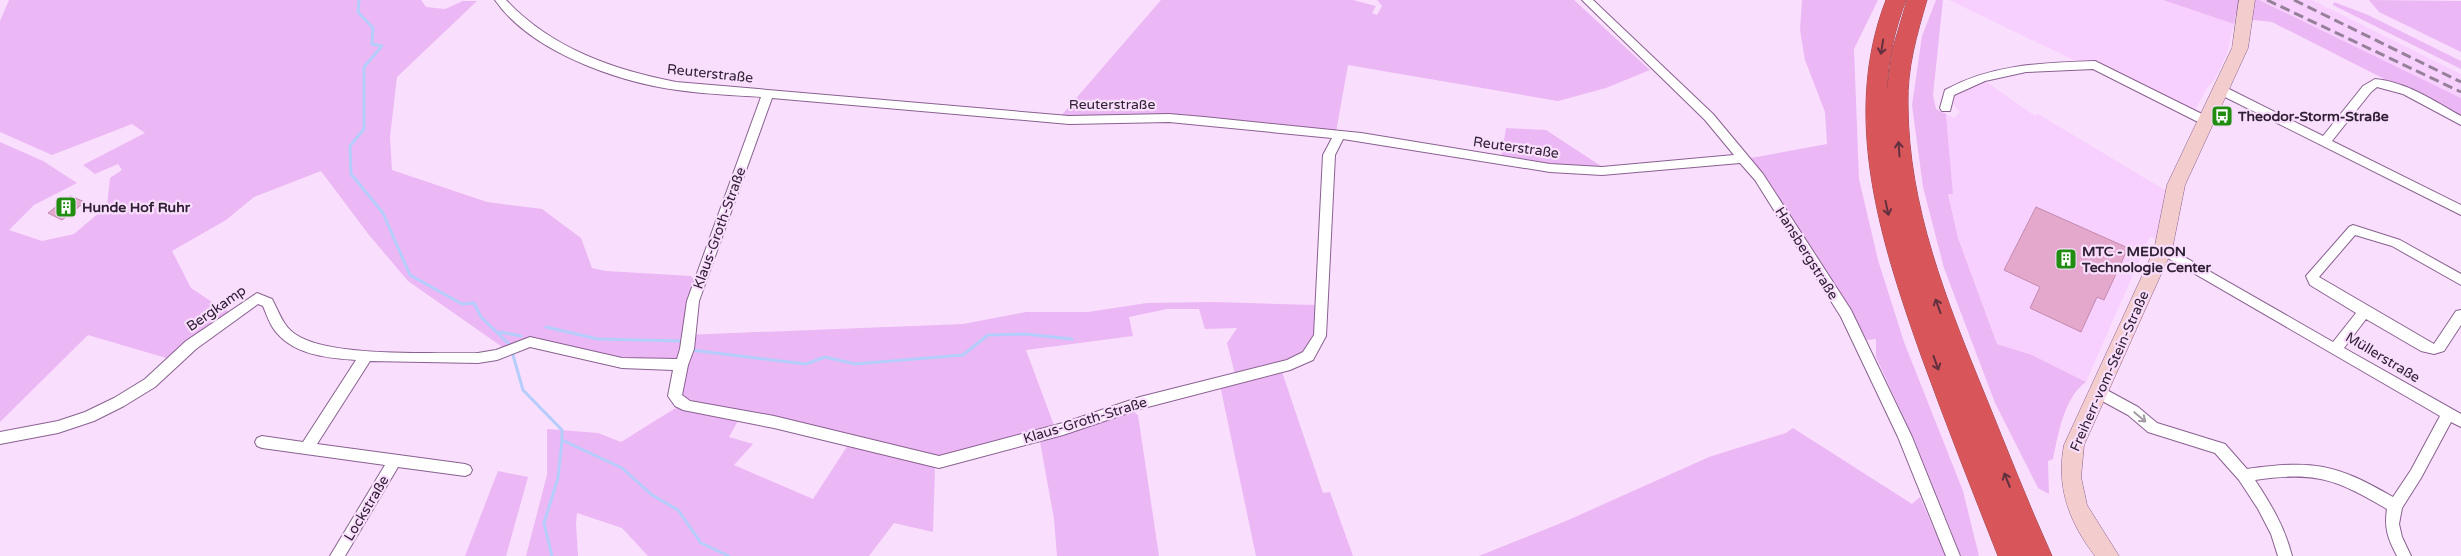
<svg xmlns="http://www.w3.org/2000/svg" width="2461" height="556" viewBox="0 0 2461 556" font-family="'Varela Round',sans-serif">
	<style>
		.built { fill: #f8d0ff }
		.green { fill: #ecb7f5 }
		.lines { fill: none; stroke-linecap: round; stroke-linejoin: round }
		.stream { stroke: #b4cdfa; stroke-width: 3 }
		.building { fill: #e4a8cd; stroke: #c389ad }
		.street-casing { stroke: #896190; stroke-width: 2 }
		.secondary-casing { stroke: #896190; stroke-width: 1 }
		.highway-casing { stroke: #9d434c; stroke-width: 1 }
		.street { fill: #fff; fill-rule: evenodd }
		.secondary { fill: #f3ccce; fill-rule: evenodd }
		.highway { fill: #d8565a; fill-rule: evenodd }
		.rail { stroke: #96809a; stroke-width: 3; stroke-dasharray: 10 5; stroke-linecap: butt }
		.oneway { stroke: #62303f }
		.oneway2 { stroke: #a29ba3 }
		.labels { text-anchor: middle; stroke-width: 4.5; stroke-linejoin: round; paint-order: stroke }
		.street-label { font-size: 14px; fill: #302033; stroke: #f9defe }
		.poi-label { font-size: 14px; font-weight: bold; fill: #302033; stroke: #f9defe; text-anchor: start }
	</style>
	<rect width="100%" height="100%" fill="#f9defe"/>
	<path class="built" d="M1949,0H2163L2234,24L2227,54L2215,79L2207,88L2196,108L2193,110L2082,64Z
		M2259,0H2311L2318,3L2461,74V98Z
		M1984,80L2035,116L2038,114L2165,190L2157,240L2150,236L2086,382L2032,355L1997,344L1958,238L1948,193H1953L1946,114L1954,118L1960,112L1953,104L1954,94Z"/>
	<path class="green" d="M9,0H421L426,7L445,9L463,1H477L397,77L390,137L392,170L487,202L542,209L581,238L592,268L606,271L691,276L695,281L684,335L963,324L1026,312H1088L1147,303L1214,302L1316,305L1315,340L1298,358L1235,374L1227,343L1237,328L1205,329L1199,309H1167L1129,317L1133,336L1026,350L1055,428L935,459L689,403L680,396L686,362L625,360L532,340L508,351L408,281L369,235L321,171L254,197L226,220L172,251L191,288L221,308L233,313L173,360L88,335L0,422V142L43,161L77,183L34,205L9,230L42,241L74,234L107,206L110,178L122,170L118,164L95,174L83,165L145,133L132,124L52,155L0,132V21Z
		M1161,0H1353L1376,6L1372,13L1377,15L1382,6L1377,0H1574L1650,70L1606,88L1558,101L1348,65L1336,132L1204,118L1060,117Z
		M1802,0H1878L1854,49L1859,179L1878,260L1904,342L1963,491L1979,556H1479L1566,521L1709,457L1786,433L1793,428L1912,504L1920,497L1935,532L1952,533L1914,440L1876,357V339L1867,340L1794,221L1751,158L1827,144L1825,112L1805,60L1800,30Z
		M1936,0H1943L1933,95L1936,109L1946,114L1953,194H1948L1958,238L1997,344L2032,355L2086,382C2064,397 2058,435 2053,459L2048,461L2049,494L2038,488L1995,403L1944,268L1923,187L1912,105L1922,36Z
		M2163,0H2259L2461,98V118L2272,22L2254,20L2236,13L2234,24Z
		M2369,0L2461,1V52L2379,12Z
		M2334,2L2368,15L2461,61V69L2333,5Z
		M1506,128L1546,130L1604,168L1560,166L1501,158Z
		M1282,372L1323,493L1330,492L1353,556H1256L1220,385Z
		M680,407L739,419L729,437L753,444L734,465L813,499L848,445L932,464L935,467L933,532L894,523L869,556H648L622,528L577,513L576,524L578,556H526L547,475V429L598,433L621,442L674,409Z
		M1132,410L1138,415L1159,556H1057L1054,519L1039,436Z
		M498,471L528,477L506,556H465Z"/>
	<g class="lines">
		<path class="stream" d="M359,0L358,12L373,28L372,44L382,46L364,67V129L350,146L351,174L383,213L410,275L462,304L474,303L481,317L510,345
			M546,327L598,339L681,341
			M500,332L521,336
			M691,350L806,364L825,357L855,364L963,355L988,335L1025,334L1072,339
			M513,355L523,390L562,430V440L622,468L652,495L678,510L701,543L729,556
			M552,556L544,523L558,478L562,440"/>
	</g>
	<path class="building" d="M70,196L85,202L62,220L48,213Z
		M2036,207L2128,248L2104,300L2097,297L2081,332L2030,308L2040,287L2004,270Z"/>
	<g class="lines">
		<g class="street-casing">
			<path id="street" d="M495,0H506C551,48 613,70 676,82L1069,116L1169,114L1204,117L1361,133L1550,164L1602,167L1734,155L1705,120L1582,0H1593L1713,114L1763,174L1851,310L1912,437L1960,556H1946L1898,437L1841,317L1755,180L1740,163L1602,175L1550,172L1343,139L1335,155L1326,336L1313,360L1290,370L1140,409L1063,435L939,468L774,428L683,410L675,406L668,396L673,370L622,368L530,347L497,360L478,363L370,361L317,444L465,464L470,466L472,470L470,474L465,476L398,467L345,556H330L385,465L262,448L257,446L255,442L257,438L262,436L303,442L356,360C327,358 291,355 273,328C269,322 266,313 263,306L258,304L196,349L155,387L124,406L94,421L58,433L0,444V432L58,421L85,412L114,398L145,379L186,341L257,293L272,299C279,312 283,326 295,334C329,358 434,352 478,353L496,350L530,337L622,358L677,359L680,349L687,301L761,97C733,95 704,94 677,90C617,82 530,51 495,0ZM772,98L1069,124L1169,122L1332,138L1323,155L1314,335L1303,352L1287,360L1140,397L1063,423L939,456L774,416L690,401L682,395L688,365L694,349L699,301Z
				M2095,61L2210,118L2212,121L2206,125L2202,124L2093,69L2026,72L1985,81L1954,95L1950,111H1942L1940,108L1945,90C1992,64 2043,63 2095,61Z
				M2375,79C2407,82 2434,101 2461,116V125L2403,94L2377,87L2371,92L2332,141L2461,205V215L2217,93L2215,90L2217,87H2225L2323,136L2363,86Z
				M2353,225L2400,240L2461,274V285L2392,246L2355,235L2319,277L2434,344L2456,311L2461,310V325L2444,351L2434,354L2421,351L2366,319L2344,348L2461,414V427L2451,422L2421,478L2402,508L2399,524L2402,537L2411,556H2397C2388,539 2384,528 2387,509C2336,479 2315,471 2255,480C2271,504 2285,528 2292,556H2278L2271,534L2258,509L2239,480L2215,453L2148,432L2128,415L2093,396L2091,392L2093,388L2098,386L2103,388L2138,407L2157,423L2225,444L2247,469C2314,460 2334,463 2393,497L2411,470L2440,416L2159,253L2157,250L2163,245L2167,247L2333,342L2356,313L2310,285L2306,276L2349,227Z"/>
		</g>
		<g class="secondary-casing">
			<path id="secondary" d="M2239,0H2255L2248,48L2185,185L2172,250L2084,445L2081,477L2087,505L2119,556H2095C2069,522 2056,487 2064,445L2154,250L2167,185L2232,48Z"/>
		</g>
		<g class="highway-casing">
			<path id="highway" d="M1886,0H1906C1895,29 1888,59 1887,91L1892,51L1907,0H1927C1917,34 1907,68 1908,104C1908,206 1947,302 1985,395C2007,449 2028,503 2052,556H1998C1972,490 1946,424 1922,358C1882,245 1840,118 1886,0Z"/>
		</g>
		<use href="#street" class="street"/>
		<use href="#secondary" class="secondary"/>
		<use href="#highway" class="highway"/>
		<path class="rail" d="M2267,0L2461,92
			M2294,0L2461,82"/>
	</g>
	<defs><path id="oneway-shaft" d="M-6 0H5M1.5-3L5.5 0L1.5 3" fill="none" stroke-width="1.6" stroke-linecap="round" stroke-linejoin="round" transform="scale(1.25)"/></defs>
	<g class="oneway">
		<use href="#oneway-shaft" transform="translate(1882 47) rotate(99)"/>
		<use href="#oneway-shaft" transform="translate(1899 149) rotate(-94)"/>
		<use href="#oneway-shaft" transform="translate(1887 208) rotate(78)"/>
		<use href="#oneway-shaft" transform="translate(1938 306) rotate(-110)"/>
		<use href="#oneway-shaft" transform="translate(1936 363) rotate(70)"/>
		<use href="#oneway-shaft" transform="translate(2007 480) rotate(-112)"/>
	</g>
	<use class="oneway2" href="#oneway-shaft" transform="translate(2140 417) rotate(40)"/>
	<defs>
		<g id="bus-square" transform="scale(1.125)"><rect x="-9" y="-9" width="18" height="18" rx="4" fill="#218d10" stroke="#f9defe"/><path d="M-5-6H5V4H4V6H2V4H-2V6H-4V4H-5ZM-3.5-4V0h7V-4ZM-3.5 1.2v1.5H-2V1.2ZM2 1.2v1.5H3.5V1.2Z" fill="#fff"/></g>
		<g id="building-square" transform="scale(1.125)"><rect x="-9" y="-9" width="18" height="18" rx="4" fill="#218d10" stroke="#f9defe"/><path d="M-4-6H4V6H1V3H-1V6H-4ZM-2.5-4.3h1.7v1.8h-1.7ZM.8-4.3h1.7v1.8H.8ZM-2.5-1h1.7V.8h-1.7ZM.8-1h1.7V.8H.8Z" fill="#fff"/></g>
	</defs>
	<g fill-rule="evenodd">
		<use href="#bus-square" x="2222" y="116"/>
		<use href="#building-square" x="66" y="207"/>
		<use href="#building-square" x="2066" y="259"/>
	</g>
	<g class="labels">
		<g class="street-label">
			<text transform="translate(710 73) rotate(6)" y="5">Reuterstraße</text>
			<text x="1112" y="109">Reuterstraße</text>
			<text transform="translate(1516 147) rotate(8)" y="5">Reuterstraße</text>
			<text transform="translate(719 228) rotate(-70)" y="5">Klaus-Groth-Straße</text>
			<text transform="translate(1807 253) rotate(58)" y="5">Hansbergstraße</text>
			<text transform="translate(216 308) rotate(-35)" y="5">Bergkamp</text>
			<text transform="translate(2383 357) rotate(31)" y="5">Müllerstraße</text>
			<text transform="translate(2109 371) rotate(-66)" y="5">Freiherr-vom-Stein-Straße</text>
			<text transform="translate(1085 420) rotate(-17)" y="5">Klaus-Groth-Straße</text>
			<text transform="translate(366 508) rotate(-59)" y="5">Lockstraße</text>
		</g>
		<g class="poi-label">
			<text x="2238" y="121">Theodor-Storm-Straße</text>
			<text x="82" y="212">Hunde Hof Ruhr</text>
			<text x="2082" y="256">MTC - MEDION<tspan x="2082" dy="16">Technologie Center</tspan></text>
		</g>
	</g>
</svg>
